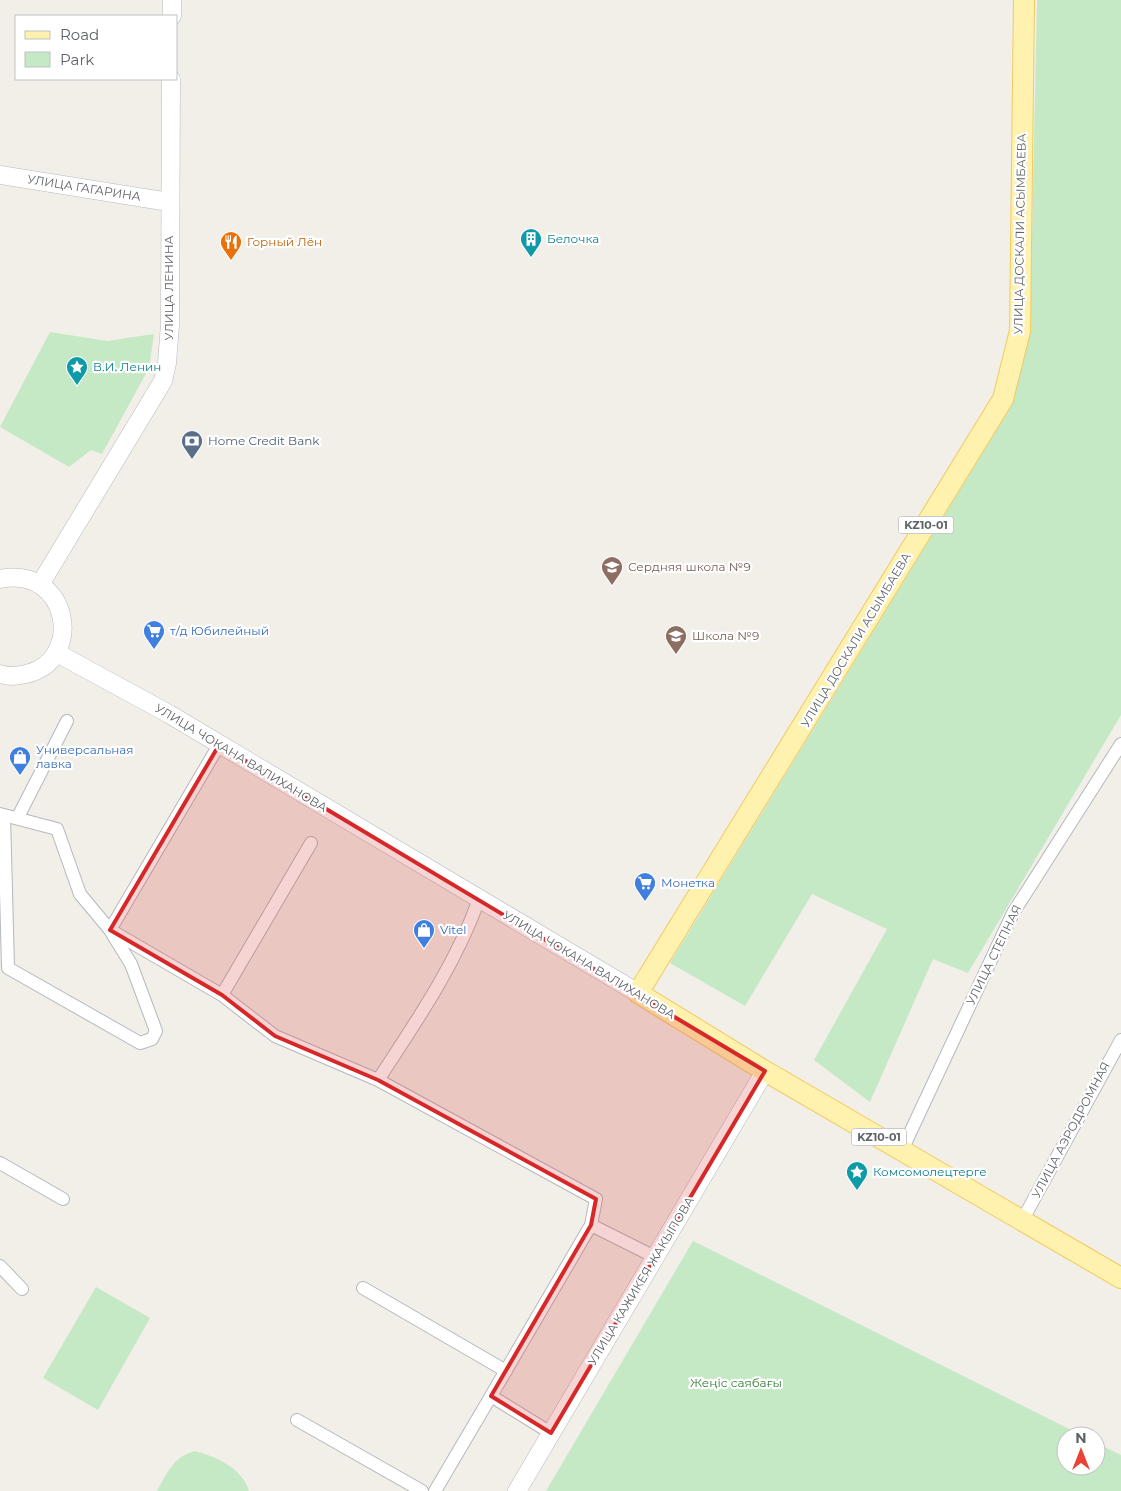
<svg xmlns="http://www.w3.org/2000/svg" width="1121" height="1491" viewBox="0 0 1121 1491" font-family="Montserrat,sans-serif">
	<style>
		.green { fill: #c5e8c5 }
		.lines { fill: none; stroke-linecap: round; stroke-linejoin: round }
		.street-casing { stroke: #b5b8bc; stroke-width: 14 }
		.secondary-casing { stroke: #b6babf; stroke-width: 19 }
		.primary-casing { stroke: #f2c960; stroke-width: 22 }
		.street { stroke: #fff; stroke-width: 12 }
		.secondary { stroke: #fff; stroke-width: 18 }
		.primary { stroke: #fff2af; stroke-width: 20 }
		.marked { fill: #d62828; fill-opacity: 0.2; stroke: #d62828; stroke-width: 4; stroke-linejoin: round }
		.labels { text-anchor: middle; stroke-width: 4.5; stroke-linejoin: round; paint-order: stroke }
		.shield { fill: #fff; stroke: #8f9295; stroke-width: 1 }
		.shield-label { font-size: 11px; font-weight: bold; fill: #5f6368 }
		.street-label { font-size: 12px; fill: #5f6368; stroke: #fff }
		.culture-label { font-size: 12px; fill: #0d838f; stroke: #fff; text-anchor: start }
		.food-label { font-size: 12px; fill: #c56008; stroke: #fff; text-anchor: start }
		.service-label { font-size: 12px; fill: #4e5e75; stroke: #fff; text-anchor: start }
		.education-label { font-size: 12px; fill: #785e54; stroke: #fff; text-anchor: start }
		.shop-label { font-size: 12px; fill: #366cbe; stroke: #fff; text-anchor: start }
		.park-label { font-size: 12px; fill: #348238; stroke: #fff }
	</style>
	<rect width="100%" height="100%" fill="#f1efe8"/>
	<path class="green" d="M1037,0H1121V715L968,973L933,959L870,1102L814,1060L887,929L812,894L745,1006L670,963L1012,405L1030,332Z
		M50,332L107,341L154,334L149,368L102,454L91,450L69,467L0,427Z
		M693,1241L1083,1436H1066V1466H1096V1443L1121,1455V1491H546Z
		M96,1287L150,1318L98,1410L43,1378Z
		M195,1451C217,1457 242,1468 249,1491H157C168,1472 173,1457 195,1451Z"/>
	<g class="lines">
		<g class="street-casing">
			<path id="street" d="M0,814L57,829L80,894L110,930L222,995L275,1036L378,1080C416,1022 456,964 479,899
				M4,815L8,968L140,1043L152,1039L156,1031L131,964L110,930L219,745
				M18,817L67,721
				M222,995L311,843
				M378,1080L596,1199L591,1225L655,1257
				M902,1150L1013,913L1121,744
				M0,1163L63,1199
				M1023,1219L1121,1040
				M0,1266L22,1289
				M363,1288L506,1371
				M491,1396L591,1225
				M297,1420L422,1491
				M435,1491L491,1396L551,1433"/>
		</g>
		<g class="secondary-casing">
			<path id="secondary" d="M172,16V0
				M0,175L169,202
				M0,579C70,565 85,661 26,674C16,676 10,677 0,674
				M41,583L163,381L167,363L170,325L171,79
				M57,653L169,714L638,993
				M517,1491L765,1071"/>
		</g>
		<g class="primary-casing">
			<path id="primary" d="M1024,0L1020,331L1003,399L638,993L765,1071L1121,1278"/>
		</g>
		<use href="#street" class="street"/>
		<use href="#secondary" class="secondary"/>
		<use href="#primary" class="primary"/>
	</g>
	<path class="marked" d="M219,745L765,1071L551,1433L491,1396L591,1225L596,1199L378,1080L275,1036L222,995L110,930Z"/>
	<defs>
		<g id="building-pin" transform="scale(1.125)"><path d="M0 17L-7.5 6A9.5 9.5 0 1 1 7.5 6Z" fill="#0f9aa8" stroke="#fff"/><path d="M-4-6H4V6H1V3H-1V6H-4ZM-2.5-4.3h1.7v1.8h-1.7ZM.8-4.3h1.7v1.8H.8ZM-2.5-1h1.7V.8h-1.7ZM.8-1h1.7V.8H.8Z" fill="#fff"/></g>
		<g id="restaurant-pin" transform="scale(1.125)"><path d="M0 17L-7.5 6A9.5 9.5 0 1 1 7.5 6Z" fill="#e8710a" stroke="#fff"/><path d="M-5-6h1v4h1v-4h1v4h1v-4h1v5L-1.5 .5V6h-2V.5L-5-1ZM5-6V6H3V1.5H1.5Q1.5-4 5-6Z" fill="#fff"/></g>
		<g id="sight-pin" transform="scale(1.125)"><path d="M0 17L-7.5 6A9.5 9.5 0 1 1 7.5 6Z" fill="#0f9aa8" stroke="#fff"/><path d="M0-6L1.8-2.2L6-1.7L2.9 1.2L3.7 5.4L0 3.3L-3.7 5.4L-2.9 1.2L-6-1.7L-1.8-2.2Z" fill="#fff"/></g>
		<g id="bank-pin" transform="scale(1.125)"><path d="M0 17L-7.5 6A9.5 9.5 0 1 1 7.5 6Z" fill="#5c6f8a" stroke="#fff"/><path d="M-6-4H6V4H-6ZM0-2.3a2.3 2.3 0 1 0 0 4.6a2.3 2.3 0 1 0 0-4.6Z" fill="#fff"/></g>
		<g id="school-pin" transform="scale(1.125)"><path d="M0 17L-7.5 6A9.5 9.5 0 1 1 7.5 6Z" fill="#8d6e63" stroke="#fff"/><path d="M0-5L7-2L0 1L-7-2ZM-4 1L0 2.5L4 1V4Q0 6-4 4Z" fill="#fff"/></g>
		<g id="supermarket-pin" transform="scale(1.125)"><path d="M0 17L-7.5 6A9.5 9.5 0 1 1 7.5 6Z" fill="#3f7fe0" stroke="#fff"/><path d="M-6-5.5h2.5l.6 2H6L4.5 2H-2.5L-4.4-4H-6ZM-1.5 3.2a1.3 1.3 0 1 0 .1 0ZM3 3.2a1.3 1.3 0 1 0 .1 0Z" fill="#fff"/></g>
		<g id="shop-pin" transform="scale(1.125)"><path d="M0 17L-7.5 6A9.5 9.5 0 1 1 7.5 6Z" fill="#3f7fe0" stroke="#fff"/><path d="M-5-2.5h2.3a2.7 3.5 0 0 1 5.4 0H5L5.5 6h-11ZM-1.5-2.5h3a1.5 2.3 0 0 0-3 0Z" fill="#fff"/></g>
	</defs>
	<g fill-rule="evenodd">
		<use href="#building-pin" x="531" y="239"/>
		<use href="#restaurant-pin" x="231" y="242"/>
		<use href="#sight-pin" x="77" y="367"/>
		<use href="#bank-pin" x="192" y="441"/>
		<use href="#school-pin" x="612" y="567"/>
		<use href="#supermarket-pin" x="154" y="631"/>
		<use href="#school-pin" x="676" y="636"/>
		<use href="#shop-pin" x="20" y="757"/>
		<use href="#supermarket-pin" x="645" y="883"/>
		<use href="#shop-pin" x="424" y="930"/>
		<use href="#sight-pin" x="857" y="1172"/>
	</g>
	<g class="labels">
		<g class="shield">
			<rect x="898.5" y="516.5" width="55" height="17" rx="4"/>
			<rect x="851.5" y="1128.5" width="55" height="17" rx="4"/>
		</g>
		<g class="shield-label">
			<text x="926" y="529">KZ10-01</text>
			<text x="879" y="1141">KZ10-01</text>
		</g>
		<g class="street-label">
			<text transform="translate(84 188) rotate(9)" y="4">УЛИЦА ГАГАРИНА</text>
			<text transform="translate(1020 234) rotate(-89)" y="4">УЛИЦА ДОСКАЛИ АСЫМБАЕВА</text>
			<text transform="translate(169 288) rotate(-90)" y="4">УЛИЦА ЛЕНИНА</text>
			<text transform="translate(856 640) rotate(-59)" y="4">УЛИЦА ДОСКАЛИ АСЫМБАЕВА</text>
			<text transform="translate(241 758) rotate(31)" y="4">УЛИЦА ЧОКАНА ВАЛИХАНОВА</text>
			<text transform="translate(994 955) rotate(-64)" y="4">УЛИЦА СТЕПНАЯ</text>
			<text transform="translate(589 965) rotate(31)" y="4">УЛИЦА ЧОКАНА ВАЛИХАНОВА</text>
			<text transform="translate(1071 1130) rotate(-62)" y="4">УЛИЦА АЭРОДРОМНАЯ</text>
			<text transform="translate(641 1281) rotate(-59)" y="4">УЛИЦА КАЖИКЕЯ ЖАКЫПОВА</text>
		</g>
		<g class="culture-label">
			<text x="547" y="243">Белочка</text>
			<text x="93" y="371">В.И. Ленин</text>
			<text x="873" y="1176">Комсомолецтерге</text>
		</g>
		<g class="food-label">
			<text x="247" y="246">Горный Лён</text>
		</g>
		<g class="service-label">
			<text x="208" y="445">Home Credit Bank</text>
		</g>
		<g class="education-label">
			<text x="628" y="571">Сердняя школа №9</text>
			<text x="692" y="640">Школа №9</text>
		</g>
		<g class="shop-label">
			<text x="170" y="635">т/д Юбилейный</text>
			<text x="36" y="754">Универсальная<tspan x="36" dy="14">лавка</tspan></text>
			<text x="661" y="887">Монетка</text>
			<text x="440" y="934">Vitel</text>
		</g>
		<g class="park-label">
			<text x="736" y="1387">Жеңіс саябағы</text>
		</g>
	</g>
	<rect x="15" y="15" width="162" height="65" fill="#ffffff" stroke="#bfc1c3"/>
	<rect x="25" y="31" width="25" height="8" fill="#fff2af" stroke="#bfc1c3"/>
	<text x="60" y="40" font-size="15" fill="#5f6368">Road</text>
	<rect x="25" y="52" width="25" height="15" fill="#c5e8c5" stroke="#bfc1c3"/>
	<text x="60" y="65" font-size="15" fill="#5f6368">Park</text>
	<g transform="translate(1081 1451)"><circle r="24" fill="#ffffff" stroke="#bfc1c3"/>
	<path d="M0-4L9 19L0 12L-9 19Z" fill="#ea4335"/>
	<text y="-8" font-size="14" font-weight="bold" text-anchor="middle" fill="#5f6368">N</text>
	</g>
</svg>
